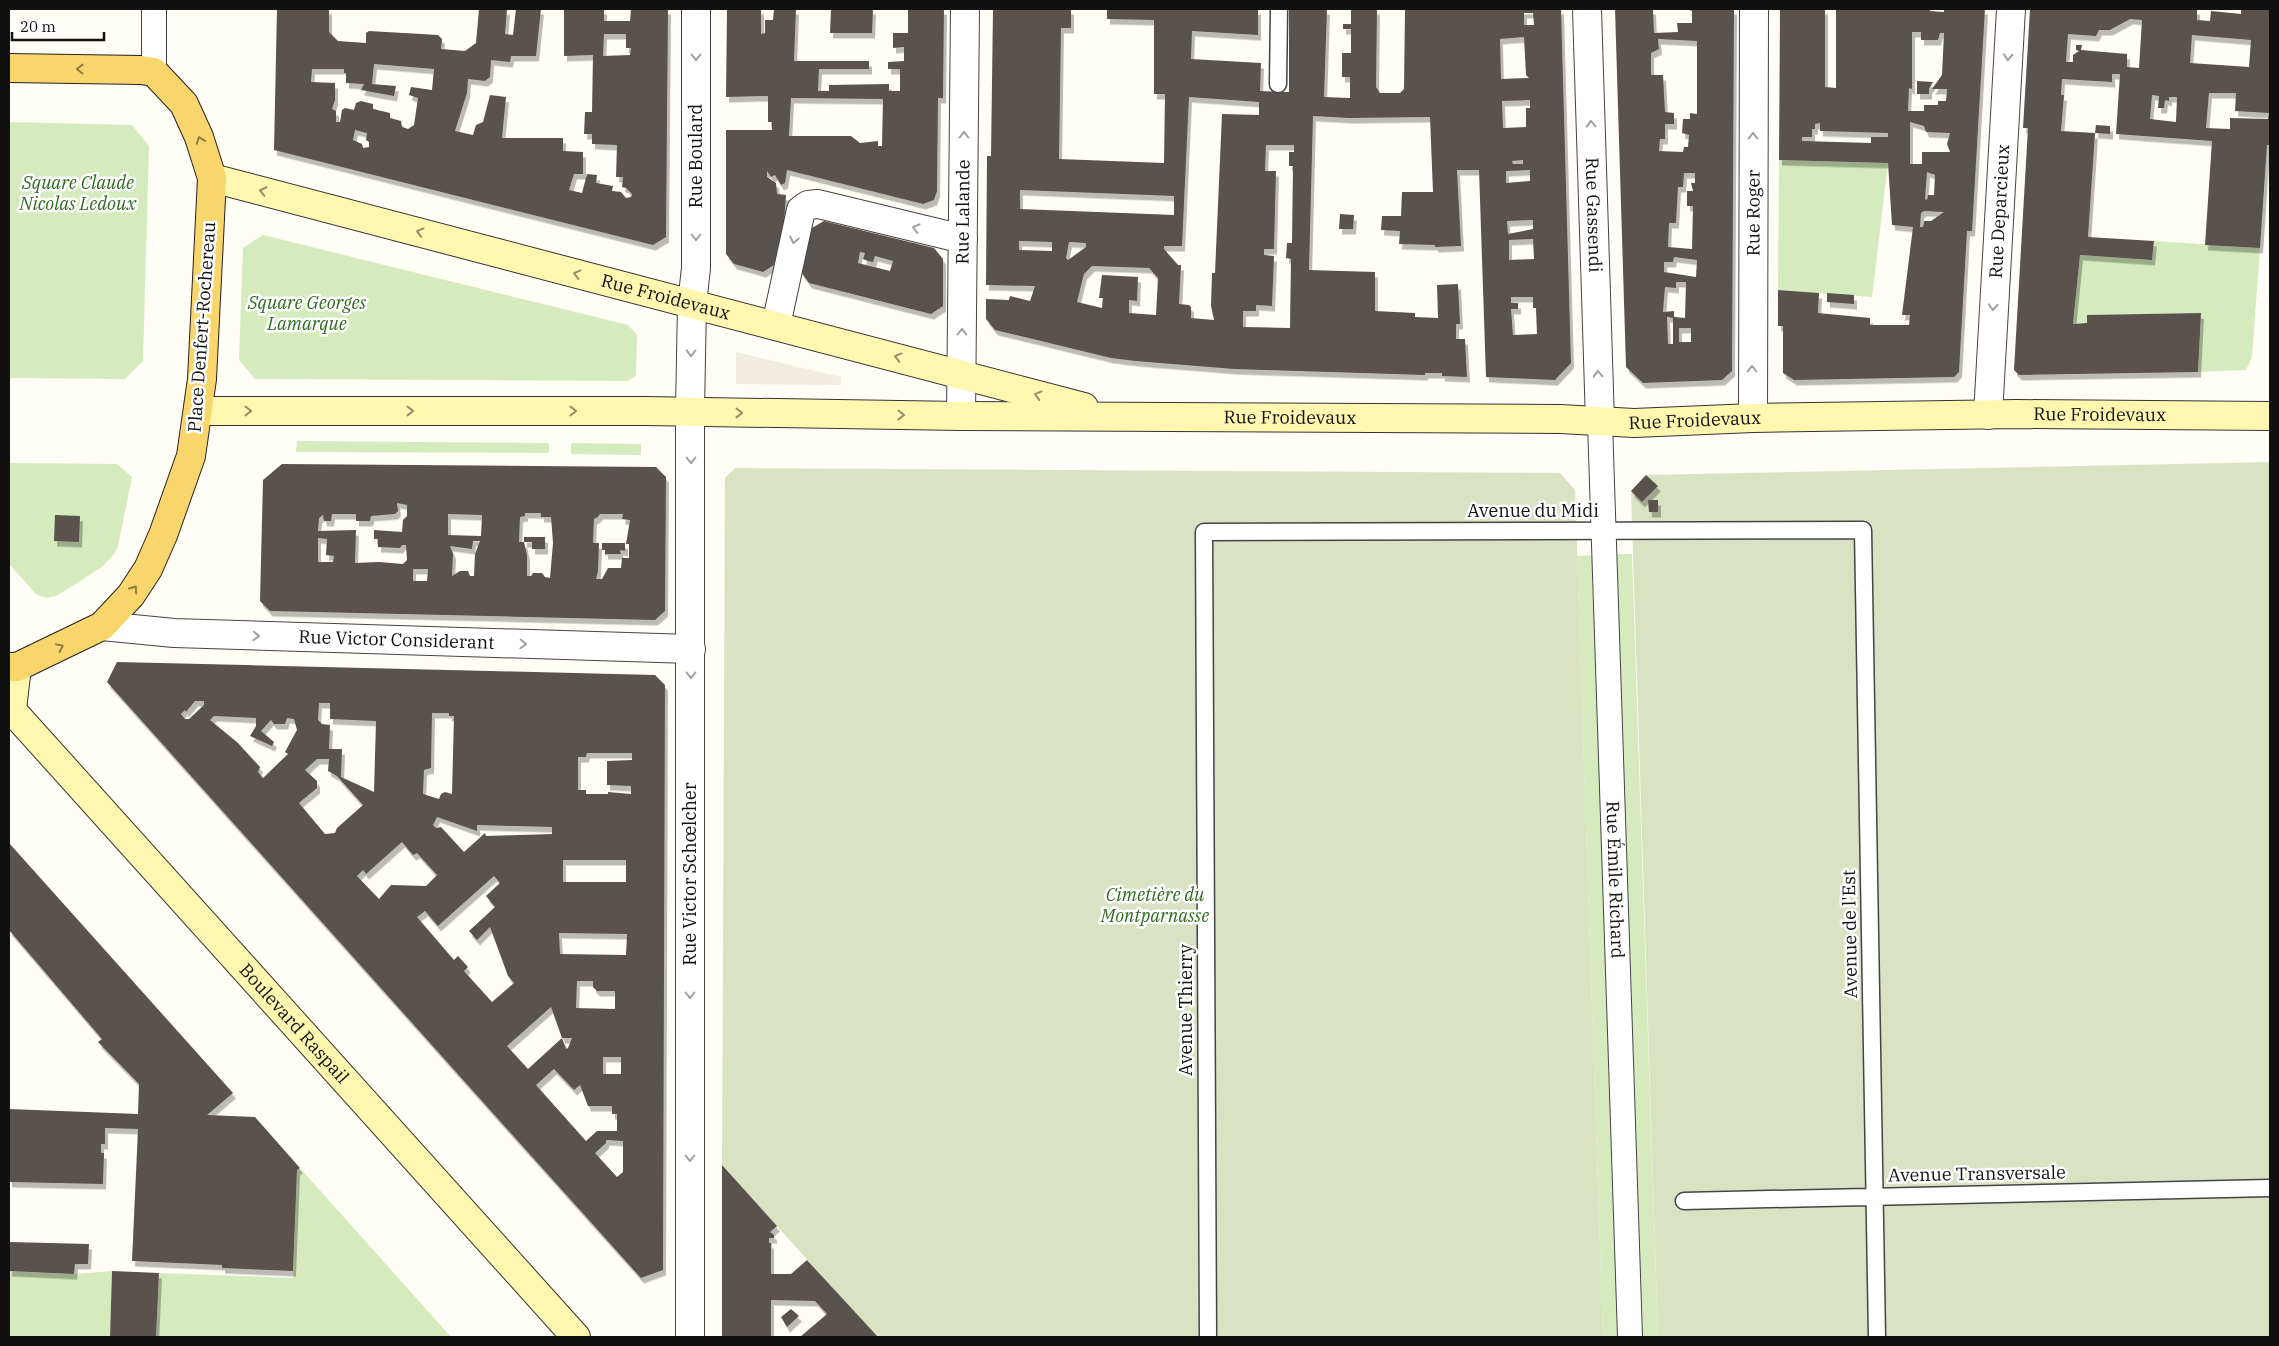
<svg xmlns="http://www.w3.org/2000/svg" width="2279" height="1346" viewBox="0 0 2279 1346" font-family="'IBM Plex Serif',serif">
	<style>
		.green { fill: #d5ebbd }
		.cemetery { fill: #d9e3c4 }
		.plaza { fill: #f1ede2 }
		.building { fill: #5a524d; fill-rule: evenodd; filter: url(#shadow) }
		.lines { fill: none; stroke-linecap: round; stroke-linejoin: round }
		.service-casing { stroke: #444; stroke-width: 19 }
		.pedestrian-casing { stroke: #444; stroke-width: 26 }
		.minor-casing { stroke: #444; stroke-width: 30 }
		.secondary-casing { stroke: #333; stroke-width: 30 }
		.primary-casing { stroke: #222; stroke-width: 30 }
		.service { stroke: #fff; stroke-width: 16 }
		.pedestrian { stroke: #fff; stroke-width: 24 }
		.minor { stroke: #fff; stroke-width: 28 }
		.secondary { stroke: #fff6b0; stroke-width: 28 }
		.primary { stroke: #f9d66b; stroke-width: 28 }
		.oneway { stroke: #a0a0a0 }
		.oneway2 { stroke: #917d42 }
		.oneway3 { stroke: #948f68 }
		.labels { text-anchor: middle; stroke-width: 5; stroke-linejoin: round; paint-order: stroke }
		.street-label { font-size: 18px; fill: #111; stroke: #fff }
		.park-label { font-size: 18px; font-style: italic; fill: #2f6b1f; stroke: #fff }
	</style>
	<defs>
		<filter id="shadow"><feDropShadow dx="3" dy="5.5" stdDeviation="0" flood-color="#0004"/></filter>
	</defs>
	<rect width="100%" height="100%" fill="#fffdf5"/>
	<path class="green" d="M9,122L132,125L149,146L143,361L125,379L9,378Z
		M1779,160L1888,163L1872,297L1778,290Z
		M263,235L628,325L637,335L636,376L627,381L255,379L239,360L243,248Z
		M2154,241L2260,248L2252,357L2246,370L2198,372L2201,313L2087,315V323L2073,324L2080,255L2152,260Z
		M297,441L549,443V453L296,452Z
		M571,443L641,444V455L571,454Z
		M9,463L117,464L132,477L118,546L114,554L102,567L58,595L47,598L37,595L9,564Z
		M1616,554H1632L1658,1337H1641Z
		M1593,555L1619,1337H1603L1577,556Z
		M300,1168L451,1337H156L159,1273L293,1278L297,1170Z
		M9,1271L74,1274L112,1271L110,1337H9Z"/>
	<path class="cemetery" d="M2270,462V1337H1658L1631,491L1646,475Z
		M735,468L1560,473L1575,490L1603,1337H877L722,1165L725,478Z"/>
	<path class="plaza" d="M736,352L841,377V385L736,384Z"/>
	<path class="building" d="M277,9H329V32L338,41L366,43V33L369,31L438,35L442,39L441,49L465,51L476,43L479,9H507L505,34L513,35L516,9H541L536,56H511L510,62L491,60L490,77L485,81L468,79L467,93L455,131L473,135L476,125L483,122L490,95L506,97L502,138H563V151L583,152V174H574L569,190L582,193L587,174L597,175L596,183L613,186L612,191L621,192L626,198L631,197L632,194L626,188L622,187L623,177H616L617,145L592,144V134H584L585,112H592L593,55L564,56V9H604V21H630L631,9H668L666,237L653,245L274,150ZM604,34H626V48H631L630,55L603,56ZM374,64L434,69L432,90L411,87L409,95L418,98L414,125L408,129L402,127L401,121L390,118V113L373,109V104L361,101L356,103L354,110L345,108L342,110L340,122H336V111L332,109L335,100V83L311,82L312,69H344V73H346V83L364,84L361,90L394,96L396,86L372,84ZM355,130L367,133L366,140L369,142V147L363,148L362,144L353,140Z
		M727,9H761V34L765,33V20H773L774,9H796L794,61H869V69H819L818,91H829V85L889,84V91H900V69H888V62L904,61V47L893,48V33H908V9H944L943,98H938L937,191L934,200L923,204L787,170L785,183L781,185L775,175L771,177L767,171V177L776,183L777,194L786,195L784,224L774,265L763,272L734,264L726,254V130H772V122H768V96L726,97ZM791,98L883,99L882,146H878V141L860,143L851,136H789Z
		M831,9H873L872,33H830Z
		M993,9H1071V28H1061L1059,159L1164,163L1165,94H1154V20L1107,19V9H1258V35L1192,31L1191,59L1261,63L1260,91L1289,92V9H1327L1324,97L1350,98V77H1342V53H1351V29H1343V24H1351V9H1377L1376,87L1380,93H1400L1404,89L1405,9H1561L1571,363L1555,380L1486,377L1479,170H1457L1461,246L1435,247V245L1399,244L1400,231L1381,230L1382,216H1401L1402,192H1433L1430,117L1349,118L1313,116L1309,270L1375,272V311L1415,313V317L1438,318L1437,285L1458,284L1460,324H1456V339H1465L1467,377L1442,376V373H1425V375L1234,369L1135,361L1111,358L995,330L986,319V299L1009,300L1010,296L1030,301L1035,286L986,285L987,156H991ZM1524,13H1533L1534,25H1524ZM1524,37L1526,75L1529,78L1501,79L1500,39ZM1189,97L1259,102V115L1222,114L1215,273H1212L1211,306L1214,320L1191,318V307L1189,305L1179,304L1181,265H1178L1164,249V246H1182ZM1530,100V108H1526V127L1503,128L1502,101ZM1266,145H1294V152H1289V166H1293L1292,243H1287L1286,258L1291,259L1290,328L1243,327V311H1256V305L1272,306L1274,256L1264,255V249H1274L1276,171H1265ZM1523,160V164H1513L1512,161ZM1530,170V181L1506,183V171ZM1020,190L1174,196V215L1020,209ZM1533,220V229L1508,234L1507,221ZM1533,239L1534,259L1509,260V240ZM1019,241L1052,242V251L1019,250ZM1069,242L1086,243V247L1068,260L1066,258ZM1092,266L1149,268L1158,278L1156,315L1129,313V300L1137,301L1138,277L1102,275L1099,298H1103L1102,308L1077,302L1084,274ZM1511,297H1533V308H1536L1537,334L1513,335L1511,309H1518V303H1511Z
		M1615,9H1653L1654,33L1678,32L1677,23H1692V11L1686,9H1734L1732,371L1722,380L1643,383L1626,367ZM1658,39L1697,41V114L1690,113V119H1683L1682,133L1689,135L1688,147H1684L1683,152L1659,151L1660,139H1665V124H1674V113L1665,112L1663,75H1651V53L1659,49ZM1684,173H1695V183H1691L1693,191H1687V206H1693L1692,249L1668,247L1669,223H1676L1678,187H1683ZM1674,257L1697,260L1696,277L1664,272V262H1673ZM1676,282H1686L1685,318L1674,317V311L1663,312L1665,287L1676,288ZM1667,317L1673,318V344H1668ZM1679,328H1691V342H1679Z
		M1780,9H1825V87L1836,88V9H1930V11L1944,12V9H1985L1972,231H1967L1959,372L1954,377L1794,380L1783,373V326H1778V290L1819,293L1818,313L1870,318V325H1909L1910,315H1902L1913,227L1892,225L1888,163L1779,160ZM1912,32H1921V40H1938L1940,33H1944L1942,75L1932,89H1947L1946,101H1938V105H1924V111H1908L1909,88L1912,89ZM1910,122L1924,126L1926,132L1950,133L1947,144L1950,152H1922V164H1910ZM1820,123V131L1888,133V137H1871V143L1802,141V137H1812V129H1815V124ZM1927,172L1935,175L1934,195H1928L1927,200L1925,199ZM1924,211L1944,212L1931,221H1924L1923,227H1920L1921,213Z
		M2030,9H2197V20L2210,21L2211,11L2241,14V9H2270V145H2267L2260,248L2205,245L2212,141L2116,134L2120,74H2112V82L2062,79L2061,95H2064L2061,131L2095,133L2096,125L2110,126V134L2095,133L2088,237L2154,241L2152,260L2080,255L2073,324L2087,323V315L2201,313L2198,372L2019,375L2014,370L2028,128H2023ZM2130,19L2142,20L2139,68L2127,67V54L2081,50L2082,45H2076V50L2079,51L2073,55V62H2066L2068,34L2096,36L2099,30H2110ZM2192,35L2251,40L2249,67L2190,63ZM2209,93H2236L2235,111L2269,113L2268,119L2230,118V129L2206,128ZM2152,95L2159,96L2158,108H2164L2165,100L2169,101V97H2177L2176,122L2150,119Z
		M1917,81L1933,82L1929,89V94H1917Z
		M1340,214L1354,215L1353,229H1339Z
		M824,221L934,248L943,259V306L931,314L809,283L801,272L812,228ZM860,252L865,253L863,259L868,261L873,262L875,256L893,261L890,271L858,263Z
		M1827,293L1854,295V304L1827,302Z
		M282,464L656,467L666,477L665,611L655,620L270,611L260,601L263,480ZM397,503L407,505V516L403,520L402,532L374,530V539H378V547L400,548L402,545H406L407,560L403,564L379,562L355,563L356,530L318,531L319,518L323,515L324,521H331L332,514H356V521H370L371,516L395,514L398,511ZM525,513H541V517H551L553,543L550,578L545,577L542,573H533L531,576H527V555L524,542H519L520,517L525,516ZM448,514L482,515L481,536L448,535ZM600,514H623L622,519L630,520L626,544H629V558H622L621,568H608L602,579H596L598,571L599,543H593L594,519L598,517ZM318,538L327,539L326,555L334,556L333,562H318ZM473,541H480L475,554L474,576H470L468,571H460L452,576L453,554L450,546L472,549ZM413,569H428L427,581H413Z
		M1646,475L1658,486L1642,502L1631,491Z
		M1648,500H1658V512H1649Z
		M55,515L80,516L79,542L54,541Z
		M524,537H545V549H532V542H524Z
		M602,543H625V551L620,550L621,554H605V550H602Z
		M117,662L655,675L665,685L663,1270L641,1278L499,1120L107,682ZM195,701H204V705L189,719H185L181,714L185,710L186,712ZM319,703H330V719L376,721L374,792L341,777L342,749H329L330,725L322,724L318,720ZM432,713H449V716H454L452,794L445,792L441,794L439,799L423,794L424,770L431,768ZM214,716L256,718V726L250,736L272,746L274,742L261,731L271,720L274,724H285L287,718L294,719L297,730L285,752L288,754L263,778L258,772L260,767L238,743L210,720ZM587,753H632V760L607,761V785L631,786V794L608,792V794H586V790H578V757H586ZM317,759H329L328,771L337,776L363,805L337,828L335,833L325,834L299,803L317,788V781L305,770ZM437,817L477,831V825L552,827V834L486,836L485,833L464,852L441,827L436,828L433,825ZM402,842L413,855L417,853L437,875L426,886L391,885L379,899L357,876L363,870L366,874ZM563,860H626V882H563ZM494,876L500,883L486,896L495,907L469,931L477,940L490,927L508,976L514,983L492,1002L464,971L468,967L458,956L454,960L417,917L425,911L438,926ZM559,933L627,934L626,955L560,954ZM577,981H593V987L597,991H615V1009L576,1008ZM551,1007L562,1038H572L568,1048L566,1049L562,1038L528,1069L507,1046ZM603,1057H621V1074H603ZM554,1069L574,1090L580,1085L588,1106H612V1114H617V1131H597L586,1141L536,1085ZM606,1140L623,1141V1172L617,1177L595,1153L606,1143Z
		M9,843L233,1093L207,1115L255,1117L300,1168L297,1170L293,1271L222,1268V1265L132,1261L138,1129L105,1128V1144H101V1153H104L103,1184L9,1182V1109L138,1114L139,1084L98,1042L102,1039L9,930Z
		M722,1165L777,1226L770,1232L774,1235V1238H769V1243H771V1274H791L807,1260L878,1337H800L827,1314L815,1301L771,1300V1337H722Z
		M9,1242L89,1244L88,1264H75L74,1274L9,1271Z
		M112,1271L159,1273L156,1337H110Z
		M791,1309L799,1316L787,1327L781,1317Z"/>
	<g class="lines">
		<g class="service-casing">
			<path id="service" d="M1278,84L1279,9
				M1684,1201L2270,1188
				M1208,1337L1204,532L1863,530L1877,1337"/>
		</g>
		<g class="pedestrian-casing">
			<g id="pedestrian">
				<path d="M154,9V72"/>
				<path id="s1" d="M1600,422L1630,1337"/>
			</g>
		</g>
		<g class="minor-casing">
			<g id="minor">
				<path id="s2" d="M1587,9L1600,422"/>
				<path d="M776,325L801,210L808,205L818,204L963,239"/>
				<path id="s3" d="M1988,415L2011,9"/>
				<path id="s4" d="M961,416L965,9"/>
				<path id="s5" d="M1753,418L1754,9"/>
				<path id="s6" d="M102,626L174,633L691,649"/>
				<path d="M690,1337V411L692,304L696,268V9"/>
			</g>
		</g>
		<g class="secondary-casing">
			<g id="secondary">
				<path id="s7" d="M212,178L1084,407"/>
				<path id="s8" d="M199,411H645L961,416L1560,419L1634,423L1753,418L2017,414L2270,416"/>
				<path id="s9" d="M9,707L576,1337"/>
				<path d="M12,709L17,667"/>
			</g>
		</g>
		<g class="primary-casing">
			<path id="primary" d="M9,68L141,70L154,72L184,104L199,137L212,178L202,379L191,456L163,535L148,569L131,595L102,626L17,667H9"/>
		</g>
		<use href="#service" class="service"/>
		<use href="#pedestrian" class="pedestrian"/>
		<use href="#minor" class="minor"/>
		<use href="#secondary" class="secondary"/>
		<use href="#primary" class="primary"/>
	</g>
	<defs><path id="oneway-chevron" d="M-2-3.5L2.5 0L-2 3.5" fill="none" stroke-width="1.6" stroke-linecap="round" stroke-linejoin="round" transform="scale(1.25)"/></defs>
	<g class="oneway">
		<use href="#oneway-chevron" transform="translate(696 57) rotate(90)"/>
		<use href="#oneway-chevron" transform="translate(2008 57) rotate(93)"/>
		<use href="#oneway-chevron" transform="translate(1591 124) rotate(-92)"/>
		<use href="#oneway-chevron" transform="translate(964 135) rotate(-90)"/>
		<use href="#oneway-chevron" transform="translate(1753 136) rotate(-90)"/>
		<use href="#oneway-chevron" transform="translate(916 228) rotate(-166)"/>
		<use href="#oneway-chevron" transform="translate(696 237) rotate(90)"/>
		<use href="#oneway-chevron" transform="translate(794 240) rotate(103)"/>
		<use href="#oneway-chevron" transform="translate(1993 307) rotate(93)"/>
		<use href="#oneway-chevron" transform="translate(962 332) rotate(-89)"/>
		<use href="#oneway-chevron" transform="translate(691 353) rotate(91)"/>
		<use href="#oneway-chevron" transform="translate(1752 369) rotate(-90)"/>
		<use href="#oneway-chevron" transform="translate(1598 374) rotate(-92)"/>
		<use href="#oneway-chevron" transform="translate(691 460) rotate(90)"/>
		<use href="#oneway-chevron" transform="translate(256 636) rotate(2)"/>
		<use href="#oneway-chevron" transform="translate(523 644) rotate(2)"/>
		<use href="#oneway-chevron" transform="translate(691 675) rotate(90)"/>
		<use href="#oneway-chevron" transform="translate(690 995) rotate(90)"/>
		<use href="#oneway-chevron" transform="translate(690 1158) rotate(90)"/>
	</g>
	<g class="oneway2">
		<use href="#oneway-chevron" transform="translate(80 69) rotate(-179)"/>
		<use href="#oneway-chevron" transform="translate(200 140) rotate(-110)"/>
		<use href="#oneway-chevron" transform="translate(134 589) rotate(-55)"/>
		<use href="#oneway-chevron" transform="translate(60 647) rotate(-26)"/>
	</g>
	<g class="oneway3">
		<use href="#oneway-chevron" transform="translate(263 191) rotate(-166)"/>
		<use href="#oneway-chevron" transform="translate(420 232) rotate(-165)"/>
		<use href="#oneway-chevron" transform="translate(577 274) rotate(-165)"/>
		<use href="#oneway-chevron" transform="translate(898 357) rotate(-165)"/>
		<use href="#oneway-chevron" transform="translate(1038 395) rotate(-165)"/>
		<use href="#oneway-chevron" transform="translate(248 411)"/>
		<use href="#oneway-chevron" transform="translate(410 411)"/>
		<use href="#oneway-chevron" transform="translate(573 411)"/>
		<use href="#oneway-chevron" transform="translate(739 413) rotate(1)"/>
		<use href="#oneway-chevron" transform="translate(901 415) rotate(1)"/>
	</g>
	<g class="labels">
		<g class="street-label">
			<text transform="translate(696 156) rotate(-90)" y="6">Rue Boulard</text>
			<text dy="6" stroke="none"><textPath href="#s4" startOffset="204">Rue Lalande</textPath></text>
			<text dy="6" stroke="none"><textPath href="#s3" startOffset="204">Rue Deparcieux</textPath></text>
			<text dy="6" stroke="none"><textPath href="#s5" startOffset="205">Rue Roger</textPath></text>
			<text dy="6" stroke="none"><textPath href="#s2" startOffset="206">Rue Gassendi</textPath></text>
			<text dy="6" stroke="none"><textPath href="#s7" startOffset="469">Rue Froidevaux</textPath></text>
			<text transform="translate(202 327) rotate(-86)" y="6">Place Denfert-Rochereau</text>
			<text dy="6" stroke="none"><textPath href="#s8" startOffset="1901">Rue Froidevaux</textPath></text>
			<text dy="6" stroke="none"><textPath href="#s8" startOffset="1091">Rue Froidevaux</textPath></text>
			<text dy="6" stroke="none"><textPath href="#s8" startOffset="1496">Rue Froidevaux</textPath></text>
			<text x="1533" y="517">Avenue du Midi</text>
			<text dy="6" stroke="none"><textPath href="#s6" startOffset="295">Rue Victor Considerant</textPath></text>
			<text transform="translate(690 874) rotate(-90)" y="6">Rue Victor Schœlcher</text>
			<text dy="6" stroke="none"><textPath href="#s1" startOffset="458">Rue Émile Richard</textPath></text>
			<text transform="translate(1850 934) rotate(-91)" y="6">Avenue de l'Est</text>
			<text transform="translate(1186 1010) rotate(-90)" y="6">Avenue Thierry</text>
			<text dy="6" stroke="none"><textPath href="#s9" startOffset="426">Boulevard Raspail</textPath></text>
			<text transform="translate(1977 1174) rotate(-1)" y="6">Avenue Transversale</text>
		</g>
		<g class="park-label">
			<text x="78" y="189">Square Claude<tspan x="78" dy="21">Nicolas Ledoux</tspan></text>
			<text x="307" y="309">Square Georges<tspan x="307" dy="21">Lamarque</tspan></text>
			<text x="1155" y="901">Cimetière du<tspan x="1155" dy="21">Montparnasse</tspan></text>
		</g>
	</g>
	<rect width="2279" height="1346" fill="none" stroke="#111111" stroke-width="20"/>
	<path d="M12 32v8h92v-8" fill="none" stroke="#111111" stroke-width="2.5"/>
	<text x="20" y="32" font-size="15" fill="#111111" stroke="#ffffff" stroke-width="4" paint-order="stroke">20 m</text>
</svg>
